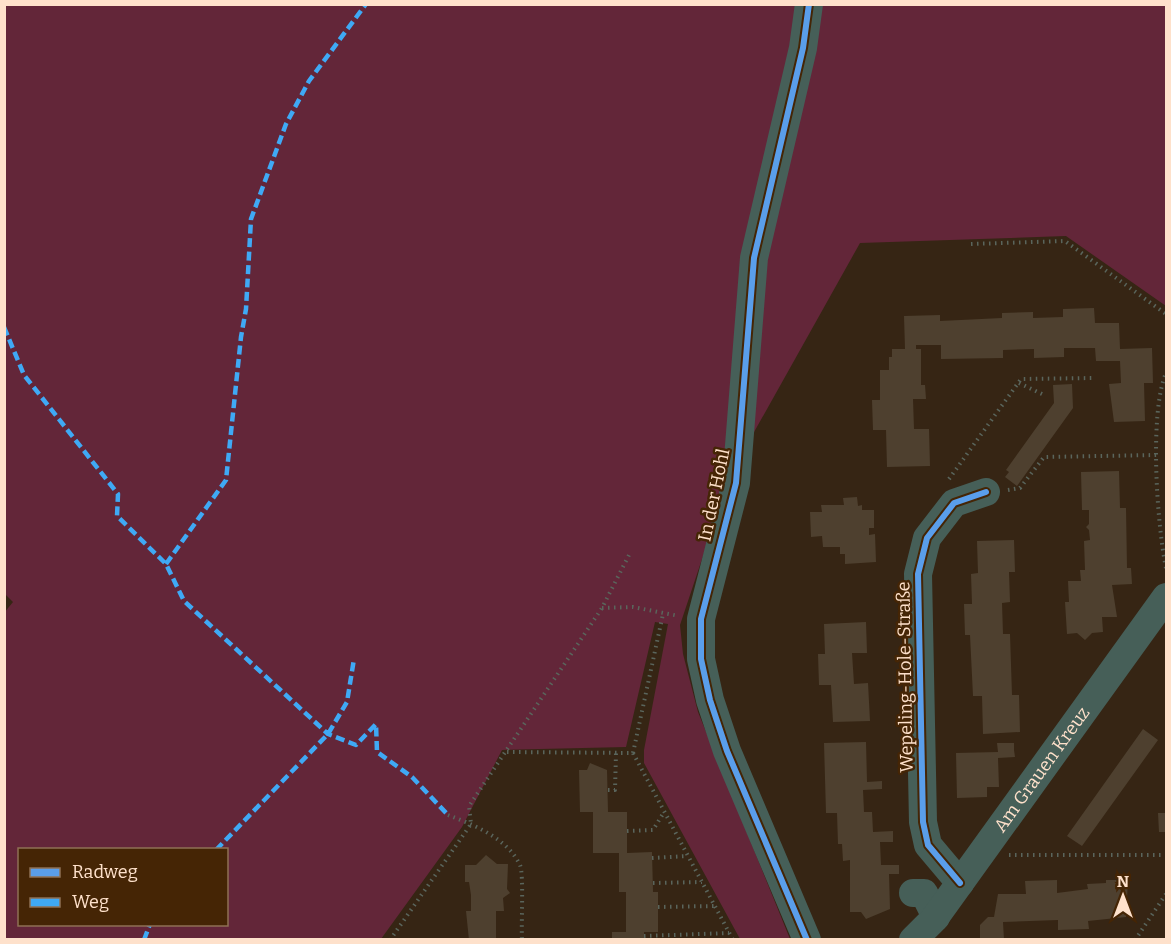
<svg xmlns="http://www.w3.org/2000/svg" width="1171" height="944" viewBox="0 0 1171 944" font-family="Bitter,serif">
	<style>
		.green { fill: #632639; fill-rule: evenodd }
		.building { fill: #4e402f }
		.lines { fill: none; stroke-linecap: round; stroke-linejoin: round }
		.path { stroke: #5a655c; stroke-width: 4; stroke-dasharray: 1.5 4.5; stroke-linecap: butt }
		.minor { stroke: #465f58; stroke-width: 28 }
		.quiet { stroke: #3fa9f5; stroke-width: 4.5; stroke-dasharray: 9 4.5; stroke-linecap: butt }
		.cycleway-casing { stroke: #452505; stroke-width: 10 }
		.cycleway { stroke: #5a9eea; stroke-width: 6 }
		.labels { text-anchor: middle; stroke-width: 5; stroke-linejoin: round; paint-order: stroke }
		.street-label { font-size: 18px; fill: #fee1cb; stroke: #452505 }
	</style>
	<rect width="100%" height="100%" fill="#362514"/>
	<path class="green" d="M5,5H1166V306L1066,236L860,243L730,475L680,625L683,654L698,712L790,939H740L644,763V750L668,624L655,622L626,747L502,750L462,827L381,939L5,940L4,613L13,602L4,593ZM20,850H226V924H20Z"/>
	<path class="building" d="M1094,308L1095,323H1119L1120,349L1152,348L1153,383H1144L1145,421L1114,422L1109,384L1121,383L1120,361H1096L1095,348H1064V357L1034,358V349L1003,350V358L941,359V345H916V349H921V385H925L926,399H913L914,429H929L930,466L887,467L886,430H873L872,400H880V370H889V357H892V349H905L904,316L940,315V321L1002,318V313L1033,312V318L1063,317V309Z
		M1072,384L1073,408L1017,486L1005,477L1009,472L1006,470L1054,403L1053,385Z
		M1119,471L1120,508H1126L1127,568H1131L1132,584L1112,585L1117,617H1102L1103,632L1092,633L1085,640L1077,633L1067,634L1065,602H1069L1068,581H1081L1080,570H1085L1084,541L1090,540L1089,530L1086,527L1089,524V510H1082L1081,472Z
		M857,497L858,506L862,505V510H874V528H869V535L875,534L876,562L845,564V554H840V547H823L822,536L811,537L810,512H822L821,505H844L843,498Z
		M1014,540L1015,572H1009L1010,602L1002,603L1003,634H1010L1012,695H1019L1020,732L983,734L982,696H973L970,635H965L964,604H972L971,574L978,573L977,541Z
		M866,622L867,653H852L854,684L868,683L870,721L833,722L831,685H819L818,654H825L824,624Z
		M1143,729L1158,740L1082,846L1067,836Z
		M866,742L867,782L882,781V789L863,790L864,812H872L873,832L893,831V842H880L881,865H899V874H889L890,909L866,919L861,912H850V860L843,861L842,844H838L837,813H826L824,743Z
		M997,743H1014V750L1015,757L998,758L999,787H987V797L957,798L956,753L998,752Z
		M590,763L607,770L608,812H627V853L652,852L653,892H658V932H644V940H612V932H626V892H619V853H593V812H580L579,770H587Z
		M1158,813H1166V832H1159Z
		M486,855L497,864H508L507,889L510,893L503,898L504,911H496V940H469L466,911H471V895L469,882H465V865H476Z
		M1057,880V893L1088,889L1087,884L1106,883V880H1128L1126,917L1088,921L1089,929L1058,930V920L1003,922L1004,940H980V925L988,917H994L998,894H1026L1025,881Z"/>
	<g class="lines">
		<path class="path" d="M971,244L1065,241L1166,314
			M1019,383L1044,395
			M949,479L1021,379L1094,378
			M1008,490L1020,488L1044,457L1157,455
			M1166,568C1157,524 1149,413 1166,373
			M602,608L633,607L679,616
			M507,752L633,753L663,614
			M633,753L733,940
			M608,790H615L616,753
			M448,815C474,825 507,838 520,865C524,874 521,926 522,940
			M627,831L653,830L664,812
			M1009,855H1166
			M652,858L688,856
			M653,883L702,882
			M658,907L715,906
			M644,936L729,933
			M390,940L471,824L469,806L602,608L629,555
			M1135,940L1166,894"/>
		<g class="minor">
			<path d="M960,883L928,845L923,822L918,574L927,538L954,503L986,492"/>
			<path d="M913,893H924L936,917"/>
			<path d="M807,940L727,751L710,700L701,659V619L736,483L754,258L803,48L809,4"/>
			<path id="s1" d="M913,940L934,919L1166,597"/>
		</g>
		<path class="quiet" d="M4,327L24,375L118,494L117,516L166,564L184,601L328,734L356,745L376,724L377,752L412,777L448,815
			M166,564L226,480L241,337L246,309L251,219L286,124L309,81L366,4
			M216,850L328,734L347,702L354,659
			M144,940L150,924"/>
		<g class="cycleway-casing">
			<path id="cycleway" d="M960,883L928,845L923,822L918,574L927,538L954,503L986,492
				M807,940L727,751L710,700L701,659V619L736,483L754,258L803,48L809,4"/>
		</g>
		<use href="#cycleway" class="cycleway"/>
	</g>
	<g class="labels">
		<g class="street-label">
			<text transform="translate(714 495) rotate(-78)" y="6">In der Hohl</text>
			<text transform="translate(905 677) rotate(-91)" y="6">Wepeling-Hole-Straße</text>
			<text dy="6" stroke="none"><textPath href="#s1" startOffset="214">Am Grauen Kreuz</textPath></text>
		</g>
	</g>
	<rect width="1171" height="944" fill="none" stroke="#fee1cb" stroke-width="12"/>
	<rect x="18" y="848" width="210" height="78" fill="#452505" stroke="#8f7054" stroke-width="1.5"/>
	<rect x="30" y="868" width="30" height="9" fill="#5a9eea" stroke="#8f7054" stroke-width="1.5"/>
	<text x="72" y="878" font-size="18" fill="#fee1cb">Radweg</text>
	<rect x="30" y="898" width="30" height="9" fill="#3fa9f5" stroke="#8f7054" stroke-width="1.5"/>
	<text x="72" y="908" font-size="18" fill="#fee1cb">Weg</text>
	<g transform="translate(1123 896)" stroke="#452505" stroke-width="4.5" paint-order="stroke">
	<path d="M0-4.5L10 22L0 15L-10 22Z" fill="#fee1cb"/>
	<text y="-9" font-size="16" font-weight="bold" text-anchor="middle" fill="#fee1cb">N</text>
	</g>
</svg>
